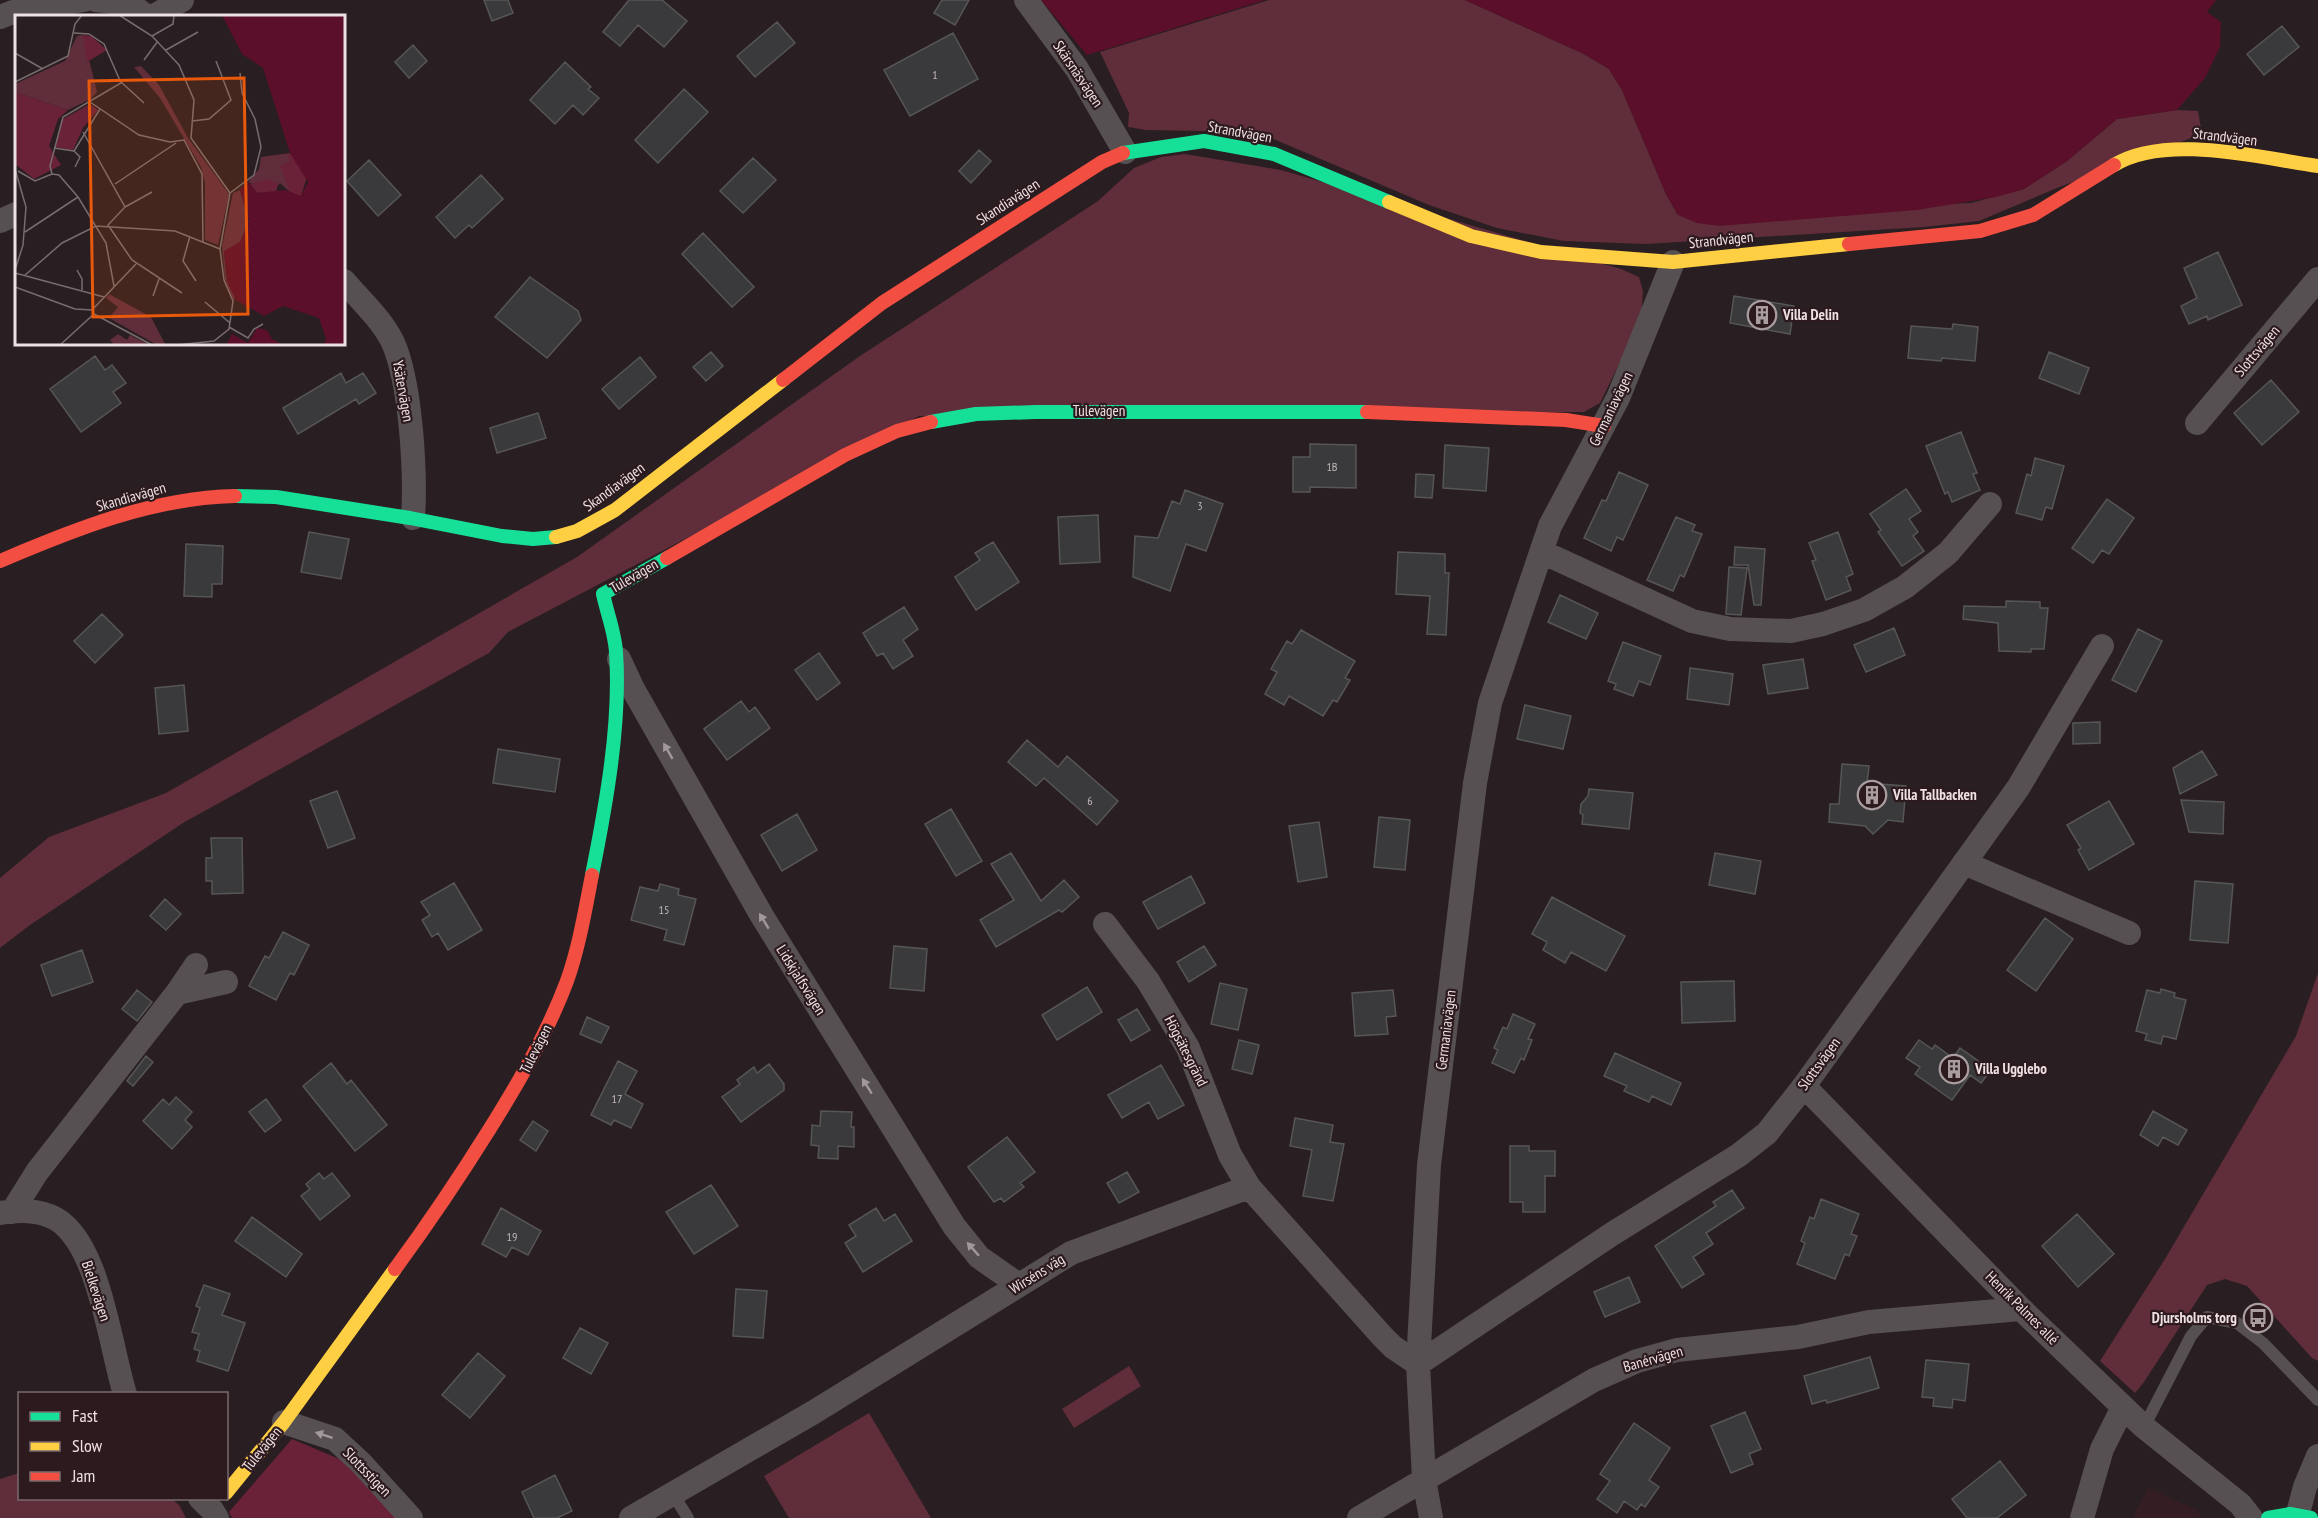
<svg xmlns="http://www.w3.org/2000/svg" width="2318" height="1518" viewBox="0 0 2318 1518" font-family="'PT Sans Narrow',sans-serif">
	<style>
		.built { fill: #351e23 }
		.green { fill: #5f2e3a }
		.forest { fill: #6a2238 }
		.water { fill: #5b0f2a }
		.building { fill: #3a3a3c; stroke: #565657; stroke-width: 1.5 }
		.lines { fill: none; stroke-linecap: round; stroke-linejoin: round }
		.lane { stroke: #565052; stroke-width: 12 }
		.street { stroke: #565052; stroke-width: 24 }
		.fast { stroke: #16e098; stroke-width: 14 }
		.slow { stroke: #ffcf43; stroke-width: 14 }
		.jam { stroke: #f24e42; stroke-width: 14 }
		.oneway { fill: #a2989a }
		.labels { text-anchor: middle; stroke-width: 4.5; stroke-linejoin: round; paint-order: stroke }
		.number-label { font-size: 12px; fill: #c1b7b9 }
		.street-label { font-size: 15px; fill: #eee1e3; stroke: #2d1a1e }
		.poi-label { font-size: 15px; font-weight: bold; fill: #eee1e3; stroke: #2d1a1e; text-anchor: start }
		.inset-road { fill: none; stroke: #786c6f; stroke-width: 1.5 }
		.view { fill: #e8590c; fill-opacity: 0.15; stroke: #e8590c; stroke-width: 3 }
		.inset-edge { fill: none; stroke: #eee1e3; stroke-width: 3 }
	</style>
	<rect width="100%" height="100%" fill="#291e21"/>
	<path class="built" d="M2148,1488L2199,1511L2200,1518H2132Z"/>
	<path class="green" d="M1269,0H1465L1584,54L1609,69L1622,90L1666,194L1678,215L1971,203L2024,189L2067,161L2117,119L2177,110L2198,111L2202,134L2057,188L1979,221L1924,227L1646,244L1564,241L1497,228L1429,205L1257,132L1146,130L1128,127L1129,113L1100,52Z
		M1185,154L1281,170L1621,269L1639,277L1643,291L1641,319L1600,403L1584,412L919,416L508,632L489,653L183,823L30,925L0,948V878L49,837L166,793L577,557L860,356L1098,201L1134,168L1161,157Z
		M2318,973V1361L2312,1358L2247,1286L2225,1279L2207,1285L2144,1382L2135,1393L2100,1361L2165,1259L2296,1036Z
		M1129,1366L1141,1386L1074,1428L1062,1409Z
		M869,1413L931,1518H789L764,1476Z
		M19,1473L20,1498L172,1499L179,1505L186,1518H0V1479Z"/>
	<path class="forest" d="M292,1439L344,1461L397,1518H232L229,1512Z"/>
	<path class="water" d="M1041,0H1265L1087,55Z
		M1465,0H2216L2207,12L2221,22L2220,47L2205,78L2177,110L2117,119L2067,161L2024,189L1996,197L1917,210L1719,226L1697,223L1678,215L1666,194L1622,90L1609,69L1584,54Z"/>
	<path class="building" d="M484,0H508L513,13L492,21Z
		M629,0H662L687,21L664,47L638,25L620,46L603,32Z
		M942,0H969L955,25L934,13Z
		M777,22L795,43L755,77L737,56Z
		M2282,26L2299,47L2264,75L2247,54Z
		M953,33L978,79L910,116L884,70Z
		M413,45L427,61L409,78L395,62Z
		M565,62L591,87L588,89L599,98L583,115L573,105L555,124L530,100Z
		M684,89L708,112L658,163L635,140Z
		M979,150L991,161L971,183L959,171Z
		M753,158L776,180L743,213L720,191Z
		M369,160L401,195L378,216L347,181Z
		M481,175L503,199L472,228L469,225L455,238L436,217Z
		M703,233L754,287L732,307L682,254Z
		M2218,252L2242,305L2208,320L2207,316L2189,324L2181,306L2197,298L2184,268Z
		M530,277L578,311L581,320L547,358L495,317Z
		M1734,296L1794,306L1790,334L1730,323Z
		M1953,324L1978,327L1975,361L1942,358L1941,361L1908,358L1911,326L1952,329Z
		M711,352L723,366L706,381L693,367Z
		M2049,352L2089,368L2079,394L2039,378Z
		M95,356L105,370L112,365L126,383L113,392L121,403L81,432L50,389Z
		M640,357L656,377L619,409L602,389Z
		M341,373L346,383L363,373L376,393L359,404L356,399L298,434L283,408Z
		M2271,380L2299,412L2262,445L2234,413Z
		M538,413L546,438L497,453L490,428Z
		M1961,432L1977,473L1973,474L1980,490L1952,502L1948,492L1945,494L1926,446Z
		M1310,444L1356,445V488L1310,487V492H1293V457H1310Z
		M1445,445L1489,448L1486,491L1443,488Z
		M2035,458L2064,466L2052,509L2046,507L2042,520L2016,513L2027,474L2031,476Z
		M1619,472L1648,485L1623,540L1617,537L1611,551L1584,538L1602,500L1606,501Z
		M1416,474L1434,475L1432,498L1415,497Z
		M1906,489L1921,511L1909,519L1918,532L1913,536L1924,551L1902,566L1878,532L1881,530L1870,514Z
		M1185,490L1223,504L1206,551L1186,544L1170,591L1133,577L1135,536L1158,538L1172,501L1180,504Z
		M2107,499L2134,518L2109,554L2102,550L2093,563L2072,548Z
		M1098,515L1100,562L1060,564L1058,517Z
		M1676,517L1695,525L1692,531L1702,534L1684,577L1680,575L1673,591L1647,580Z
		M309,532L349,539L341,579L301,572Z
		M1838,532L1853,574L1846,577L1851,590L1826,600L1812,561L1816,560L1809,543Z
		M993,542L1019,582L976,610L955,577L980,560L975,553Z
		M186,544L223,546L222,584H212V597L184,596Z
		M1735,547L1765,549L1761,605H1754L1748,565H1734Z
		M1398,552L1445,554V573H1449L1446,635L1427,634L1430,596L1396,594Z
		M1729,567L1747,568L1741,615L1726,614Z
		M1560,595L1598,613L1586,639L1548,622Z
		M2006,601L2040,602V608H2048L2044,649H2031V652L1999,651L1998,623L1963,619L1964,606L2006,607Z
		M904,607L918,629L903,640L913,656L893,669L883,653L877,656L863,633Z
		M102,614L123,635L95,663L74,641Z
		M1894,628L1905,655L1866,672L1854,645Z
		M2138,629L2162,641L2136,692L2112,680Z
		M1301,630L1355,661L1345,678L1350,680L1337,702L1333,700L1323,716L1289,696L1284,705L1265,694L1277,672L1271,669L1287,641L1292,644Z
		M1623,642L1661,656L1650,685L1639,681L1633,696L1614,689L1616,684L1608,681Z
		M819,653L840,683L817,700L795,670Z
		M1803,659L1808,688L1768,694L1763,665Z
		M1690,668L1733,674L1729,705L1687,699Z
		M184,685L188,731L159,734L155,688Z
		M741,701L749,712L755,707L770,728L727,760L704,729Z
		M1525,705L1571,716L1563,749L1517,739Z
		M2100,722V743L2073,744V723Z
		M1027,740L1058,767L1067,756L1118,801L1097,825L1044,778L1036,786L1008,762Z
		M498,749L560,759L555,792L493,783Z
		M2202,751L2217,775L2180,794L2173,768Z
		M1842,764L1869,766L1867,783L1906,786L1903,822L1888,820L1873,834L1865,826L1829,822L1830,804H1839Z
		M1589,789L1633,793L1629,829L1582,824L1583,815L1580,813L1581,804L1588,796Z
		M337,791L355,838L328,848L310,801Z
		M2181,800L2224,802L2223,834L2189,832Z
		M2109,801L2134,844L2089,870L2078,850L2081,848L2067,825Z
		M951,809L982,861L956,876L925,824Z
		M797,814L817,850L782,871L761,835Z
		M1379,817L1410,820L1405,870L1374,867Z
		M1319,822L1327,877L1298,882L1289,826Z
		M211,838H242L243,893L212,894V881H206V858H212Z
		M1011,853L1041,901L1064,880L1079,897L1062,912L1059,910L996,947L980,920L1014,900L991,864Z
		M1715,853L1761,861L1755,894L1709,885Z
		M1191,876L1205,903L1158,929L1143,902Z
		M2195,881L2233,884L2228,943L2190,940Z
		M454,883L482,930L448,950L438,933L432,937L422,920L430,915L421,902Z
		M660,884L679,889L678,895L696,899L684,945L664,940L667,930L631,920L640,887L658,891Z
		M1552,897L1625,936L1606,971L1571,952L1565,963L1543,950L1547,942L1532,934Z
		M165,899L181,914L166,930L150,916Z
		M2045,918L2073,939L2036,991L2007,970Z
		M283,932L309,945L294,975L290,973L276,1000L249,986L265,956L269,958Z
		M894,946L927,949L924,991L890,988Z
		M1204,946L1216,965L1189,982L1177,962Z
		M82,950L93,982L52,996L41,965Z
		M1734,981L1735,1021L1682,1023L1681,982Z
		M1220,983L1247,989L1238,1030L1211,1024Z
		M1087,987L1102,1012L1057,1040L1042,1015Z
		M2161,989L2175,993L2174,997L2186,1000L2176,1039L2163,1036L2161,1044L2145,1040L2147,1034L2136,1031L2147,990L2160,993Z
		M137,990L152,1002L137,1021L122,1009Z
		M1393,990L1396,1016L1386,1017L1388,1034L1355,1036L1352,993Z
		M1137,1009L1150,1030L1131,1041L1118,1020Z
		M1513,1014L1535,1024L1528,1039L1532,1040L1524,1060L1521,1058L1514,1073L1492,1063L1498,1050L1494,1048L1503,1027L1507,1029Z
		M587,1017L609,1027L601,1043L580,1034Z
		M1239,1040L1259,1045L1252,1074L1232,1069Z
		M1919,1040L1932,1049L1935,1045L1953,1058L1960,1048L1991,1070L1981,1083L1970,1075L1952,1100L1915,1074L1920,1067L1906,1058Z
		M1615,1053L1681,1083L1671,1105L1652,1096L1649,1102L1624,1091L1627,1086L1604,1076Z
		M146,1056L153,1062L133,1086L127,1081Z
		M618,1061L637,1071L625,1094L643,1104L631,1128L614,1120L611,1125L591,1115Z
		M331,1063L347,1084L351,1080L387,1125L355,1151L303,1086Z
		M769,1064L784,1084V1090L741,1122L722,1097L740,1084L737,1080L754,1067L757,1073Z
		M1161,1065L1184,1105L1158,1119L1149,1102L1122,1118L1108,1095Z
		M176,1097L192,1112L185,1120L192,1127L172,1149L143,1121L163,1099L169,1105Z
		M266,1099L281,1120L265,1132L249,1112Z
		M821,1111L852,1112L851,1127H854V1147L838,1146V1159L818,1158L819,1146L811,1145L812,1125L820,1126Z
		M2153,1111L2187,1130L2178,1145L2163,1137L2158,1146L2140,1135Z
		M1295,1118L1333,1125L1330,1142L1344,1144L1333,1201L1303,1196L1312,1150L1290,1146Z
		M533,1121L548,1131L536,1151L520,1140Z
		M1007,1137L1035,1172L1020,1183L1024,1187L1004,1202L1001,1198L994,1202L968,1167Z
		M1510,1146H1529V1151H1555V1176H1545V1212H1523V1202H1510Z
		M1127,1172L1139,1192L1119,1203L1107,1183Z
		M319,1173L324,1179L332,1173L350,1196L320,1220L301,1196L310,1189L306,1184Z
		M711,1185L738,1226L694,1254L666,1212Z
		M1732,1190L1744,1208L1706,1233L1713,1244L1693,1257L1704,1274L1682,1288L1655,1246L1716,1206L1713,1202Z
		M1821,1199L1859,1214L1851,1234L1857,1236L1849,1256L1845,1254L1835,1279L1797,1264L1805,1243L1801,1241L1810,1217L1814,1219Z
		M501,1208L541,1231L528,1255L512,1247L506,1257L482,1244Z
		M876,1208L884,1221L895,1214L912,1241L863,1272L845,1243L856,1236L849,1225Z
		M2077,1214L2114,1254L2078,1287L2042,1246Z
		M252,1217L302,1254L286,1277L235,1241Z
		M1629,1277L1640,1302L1605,1317L1594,1292Z
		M204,1285L230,1294L222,1315L245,1323L228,1371L197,1361L200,1351L194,1349L199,1334L192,1332L200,1308L196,1306Z
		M736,1289L767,1291L763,1338L733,1336Z
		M580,1328L608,1343L591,1374L563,1358Z
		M478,1353L505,1376L470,1418L442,1395Z
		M1870,1357L1879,1388L1827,1403L1826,1400L1812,1404L1804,1376Z
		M1926,1360L1969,1364L1965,1401L1953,1399L1952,1408L1933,1406L1934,1398L1922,1397Z
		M1745,1412L1761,1449L1749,1454L1753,1464L1731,1473L1711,1426Z
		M1634,1423L1670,1448L1649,1480L1659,1487L1645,1507L1641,1504L1637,1510L1624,1501L1617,1513L1597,1499L1610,1481L1600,1474Z
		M2000,1461L2026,1495L1997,1518H1967L1952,1499Z
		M555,1475L572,1511L557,1518H534L522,1492Z"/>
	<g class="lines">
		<path class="lane" d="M2144,1427L2191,1336L2207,1317L2237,1323L2263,1343L2318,1400
			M673,1494L688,1518"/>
		<path class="street" d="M96,0L130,4L146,16
			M1026,0L1077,69L1125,152
			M154,16L182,0
			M0,17L13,12L84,0
			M0,221L16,214
			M344,281C362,302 387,324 396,350C411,393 416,472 413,518
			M2197,423L2318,279
			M1542,552L1692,621L1730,629L1791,631L1823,624L1864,610L1905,587L1948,553L1990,504
			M619,659L633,689L762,916L954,1226L979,1257L1019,1285
			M1964,863L2129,933
			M1105,924L1148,981L1188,1048L1230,1155L1249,1187
			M177,993L196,965
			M1804,1086L2021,1309L2144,1427L2240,1504L2251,1518
			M12,1212L37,1172L177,993L226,982
			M0,1213C17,1210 34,1210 50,1216C99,1235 110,1348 125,1394
			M284,1422L335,1439L361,1463L411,1518
			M200,1498L212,1510L217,1518
			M2298,1513L2305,1487L2318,1456
			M631,1518L814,1412L1071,1253L1249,1187L1382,1336L1393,1347L1418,1364L1612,1234L1739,1155L1767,1133L1804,1086L2018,788L2102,646
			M1359,1518L1594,1380L1637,1361L1677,1350L1798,1337L1869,1322L2021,1309
			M1431,1518L1424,1479L1418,1364L1429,1165L1475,783L1490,703L1550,526L1618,398L1673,262
			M2082,1518L2102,1449L2123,1407"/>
		<path class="fast" d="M1123,153L1204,141L1274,154L1389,202
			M931,422L976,414L1036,412H1367
			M235,496L276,497L410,518L502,536L533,539L556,537
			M592,875C606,805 621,723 616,652C615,633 607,613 603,594L667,558
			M2268,1518L2290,1514L2311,1518"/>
		<path class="slow" d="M2114,165C2166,133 2260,158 2318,166
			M1389,202L1471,236L1541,252L1673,262L1849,244
			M556,537L577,531L615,510L783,380
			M226,1493L284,1422L395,1269"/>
		<path class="jam" d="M1849,244L1980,231L2033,215L2114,165
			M783,380L882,303L1102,162L1123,153
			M1367,412L1566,420L1604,426
			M667,558L845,455L897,431L931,422
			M0,561C75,529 152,498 235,496
			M395,1269C428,1224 459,1178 489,1130C519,1082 547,1034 567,981C579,947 585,911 592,875"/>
	</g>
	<defs><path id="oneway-solid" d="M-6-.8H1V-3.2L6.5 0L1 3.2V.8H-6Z" transform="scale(1.5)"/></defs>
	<g class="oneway">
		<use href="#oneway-solid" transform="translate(668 751) rotate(-120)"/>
		<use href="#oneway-solid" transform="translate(764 921) rotate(-121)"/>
		<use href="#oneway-solid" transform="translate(867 1086) rotate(-122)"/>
		<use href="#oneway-solid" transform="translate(973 1249) rotate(-131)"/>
		<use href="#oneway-solid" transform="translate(324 1435) rotate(-162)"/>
	</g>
	<defs>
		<g id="building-ring" transform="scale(1.5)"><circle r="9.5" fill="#2d1a1e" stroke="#a99d9f" stroke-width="1.5"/><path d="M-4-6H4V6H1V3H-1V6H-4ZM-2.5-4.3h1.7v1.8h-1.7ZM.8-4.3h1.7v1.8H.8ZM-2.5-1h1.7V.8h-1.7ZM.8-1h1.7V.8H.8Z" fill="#a99d9f"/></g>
		<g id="bus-ring" transform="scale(1.5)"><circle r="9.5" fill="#2d1a1e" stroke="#a99d9f" stroke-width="1.5"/><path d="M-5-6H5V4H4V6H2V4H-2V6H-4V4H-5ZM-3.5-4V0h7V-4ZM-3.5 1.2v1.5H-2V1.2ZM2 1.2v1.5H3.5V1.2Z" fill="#a99d9f"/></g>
	</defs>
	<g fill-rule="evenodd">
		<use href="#building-ring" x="1762" y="315"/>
		<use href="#building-ring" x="1872" y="795"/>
		<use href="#building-ring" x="1954" y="1069"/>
		<use href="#bus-ring" x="2258" y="1318"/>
	</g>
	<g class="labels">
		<g class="number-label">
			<text x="935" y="79">1</text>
			<text x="1332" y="471">1B</text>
			<text x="1200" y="510">3</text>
			<text x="1090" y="805">6</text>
			<text x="664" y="914">15</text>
			<text x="617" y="1103">17</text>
			<text x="512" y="1241">19</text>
		</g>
		<g class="street-label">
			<text transform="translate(1078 74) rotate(56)" y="5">Skärsnäsvägen</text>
			<text transform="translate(1240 132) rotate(10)" y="5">Strandvägen</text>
			<text transform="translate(2225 137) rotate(7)" y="5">Strandvägen</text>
			<text transform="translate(1008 202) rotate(-33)" y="5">Skandiavägen</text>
			<text transform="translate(1721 240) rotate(-6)" y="5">Strandvägen</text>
			<text transform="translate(2257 351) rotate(-50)" y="5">Slottsvägen</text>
			<text transform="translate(403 391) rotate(80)" y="5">Ysätervägen</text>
			<text transform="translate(1611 409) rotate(-64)" y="5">Germaniavägen</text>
			<text x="1099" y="416">Tulevägen</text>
			<text transform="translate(614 487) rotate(-36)" y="5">Skandiavägen</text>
			<text transform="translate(131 497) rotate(-16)" y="5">Skandiavägen</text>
			<text transform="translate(634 576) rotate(-30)" y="5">Tulevägen</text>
			<text transform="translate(801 980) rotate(58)" y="5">Lidskjalfsvägen</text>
			<text transform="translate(1446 1030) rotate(-83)" y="5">Germaniavägen</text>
			<text transform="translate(536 1049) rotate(-63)" y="5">Tulevägen</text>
			<text transform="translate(1186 1051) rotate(63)" y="5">Högsätesgränd</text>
			<text transform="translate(1819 1064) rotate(-54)" y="5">Slottsvägen</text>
			<text transform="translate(1037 1274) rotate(-32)" y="5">Wirséns väg</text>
			<text transform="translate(96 1291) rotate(72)" y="5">Bielkevägen</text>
			<text transform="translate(2022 1308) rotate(45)" y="5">Henrik Palmes allé</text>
			<text transform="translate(1653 1359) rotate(-16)" y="5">Banérvägen</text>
			<text transform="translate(262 1449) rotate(-51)" y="5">Tulevägen</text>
			<text transform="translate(367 1472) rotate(46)" y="5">Slottsstigen</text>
		</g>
		<g class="poi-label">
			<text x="1783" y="320">Villa Delin</text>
			<text x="1893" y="800">Villa Tallbacken</text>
			<text x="1975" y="1074">Villa Ugglebo</text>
			<text x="2237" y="1323" text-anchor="end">Djursholms torg</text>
		</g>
	</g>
	<g transform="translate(15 15)">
		<rect width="330" height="330" fill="#291e21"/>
		<path d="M68,20L82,77L76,84L53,95L0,77V69L50,46L62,21ZM126,51L144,70L173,123L214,179L203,230L190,225V168L186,152L145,83L119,52ZM275,138L279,143L275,177L265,168L257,177L233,167L244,154L246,142ZM225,175L234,207L225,227L209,238L212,266L220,279L219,287L210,265L207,231L218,178ZM94,279L136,302L150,329L142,330L94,303L103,292L91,283ZM103,319L112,325L115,320L134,330H99L95,325Z" fill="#5f2e3a"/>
		<path d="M68,20L76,21L92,35L72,47ZM0,77L53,95L43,104L34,131L46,150L19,164L0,149ZM75,89L83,95L68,113L58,135L40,132L48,104ZM272,138L284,147L292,162L286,181L276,180L265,151L275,146ZM255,164L263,169L261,177L242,178L235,169Z" fill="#6a2238"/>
		<path d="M207,0H330V330H308L311,324L304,303L268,291L249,301L221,285L213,269L209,236L225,227L234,206L225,174L233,167L242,178L271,175L286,181L293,167L275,138L248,53L227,39ZM242,313L252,315L257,324L268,330H211L217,319L233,328Z" fill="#5b0f2a"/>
		<path class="inset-road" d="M104,0L137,21L164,50L179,85L176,123L215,178L205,234L209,265L218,286L214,314L199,326L162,330M137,21L158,9L159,0M151,35L183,17M0,38L28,54M129,45L143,26M0,67L53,41L60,9L67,0M106,67L129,88M75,87L124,120L155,127L169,125L187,159L188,227M177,106L194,104L216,85L201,46M68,117L110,192L93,210L117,245L167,278M39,133L59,136M60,152L65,142L59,136L85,94M0,154L11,192L8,230L0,255M3,156L20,166L37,159M37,159L35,151L48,102L106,68L89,29L74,19L59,18M37,159L44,160L63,182L91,228L99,271M100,169L161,128M215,178L239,160L246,132L240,104L227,78L225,58M110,192L137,177M10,217L63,182M175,221L168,246L181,266M62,255L67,264V275M0,258L89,282M9,261L47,228L81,211L160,216L205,234M0,272L60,294L77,295M138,281L144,264M190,287L215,308M77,295L121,249M214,312L233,323L239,314L248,309M45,330L79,299L137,330"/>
		<path class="view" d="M229,63L233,299L78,302L74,66Z"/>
		<rect width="330" height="330" class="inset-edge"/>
	</g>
	<rect x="18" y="1392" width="210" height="108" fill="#2d1a1e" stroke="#7a6a6d" stroke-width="1.5"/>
	<rect x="30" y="1412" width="30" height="9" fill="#16e098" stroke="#7a6a6d" stroke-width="1.5"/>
	<text x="72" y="1422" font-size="18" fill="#eee1e3">Fast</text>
	<rect x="30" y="1442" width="30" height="9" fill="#ffcf43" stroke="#7a6a6d" stroke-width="1.5"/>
	<text x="72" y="1452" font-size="18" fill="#eee1e3">Slow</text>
	<rect x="30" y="1472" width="30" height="9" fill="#f24e42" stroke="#7a6a6d" stroke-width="1.5"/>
	<text x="72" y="1482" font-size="18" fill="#eee1e3">Jam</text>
</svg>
